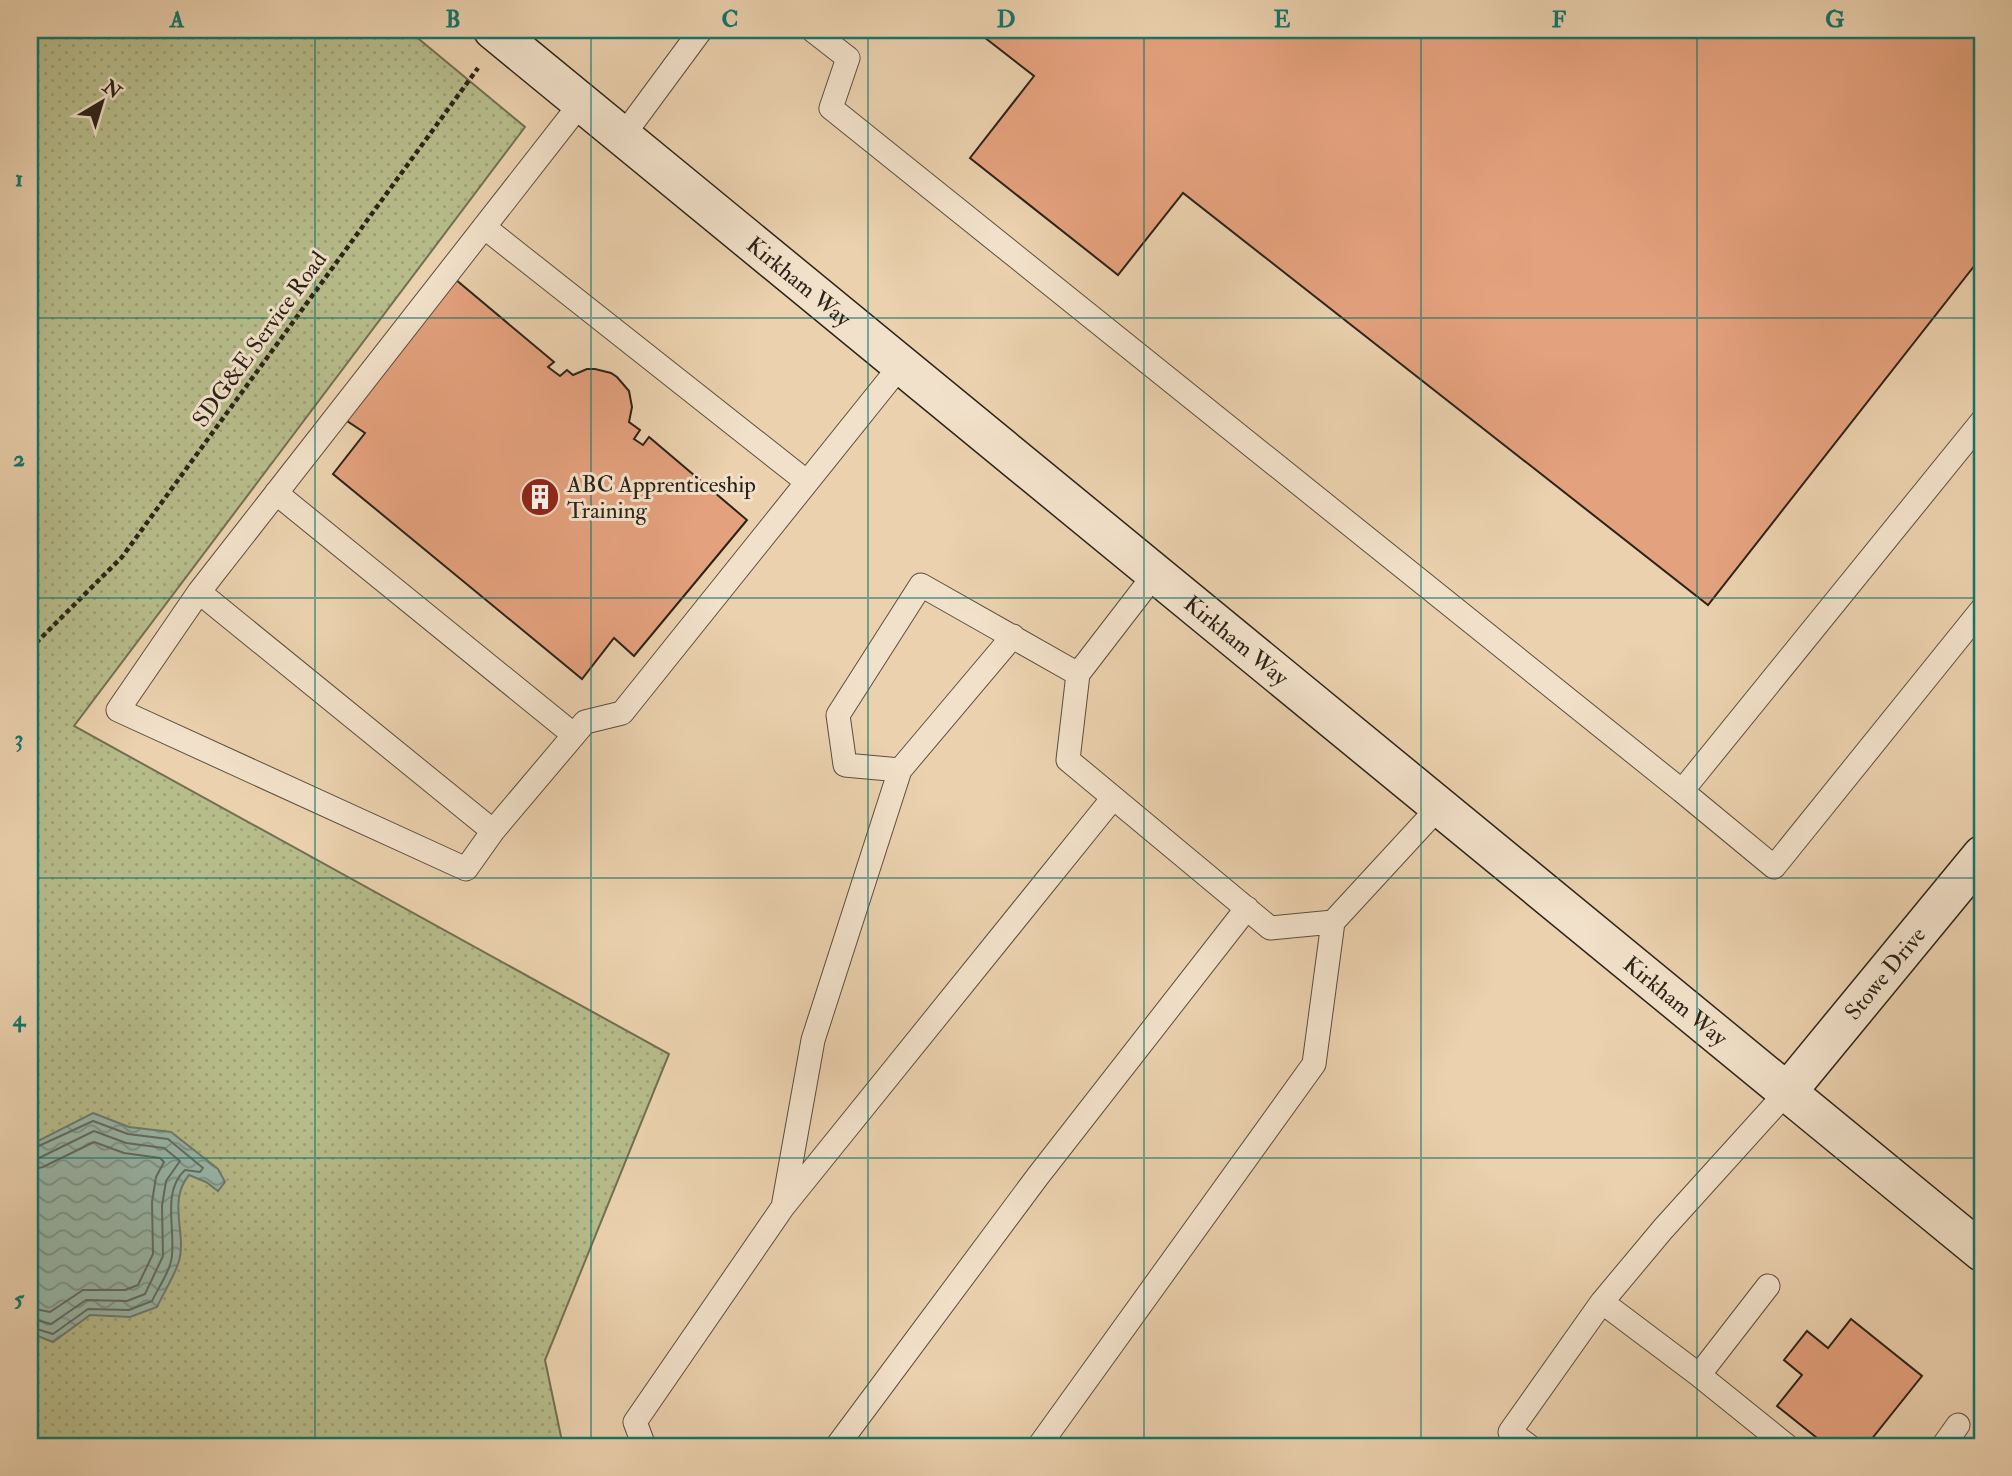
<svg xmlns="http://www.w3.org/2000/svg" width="2012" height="1476" viewBox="0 0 2012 1476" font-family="'IM FELL Double Pica',serif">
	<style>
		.grass { fill: url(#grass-dots); stroke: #727052; stroke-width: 2 }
		.water { fill: url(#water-waves); stroke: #6d7c70; stroke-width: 2 }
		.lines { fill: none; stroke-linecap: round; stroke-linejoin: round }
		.shore { stroke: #626d61; stroke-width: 2 }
		.building { fill: #e4a17d; stroke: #2c2318; stroke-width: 2 }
		.service-casing { stroke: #5c4e3e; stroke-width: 25 }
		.secondary-casing { stroke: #2c2318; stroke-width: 41 }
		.path { stroke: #2c2318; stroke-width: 4.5; stroke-dasharray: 5 3.5; stroke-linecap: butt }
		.service { stroke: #f2e1ca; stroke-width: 23 }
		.secondary { stroke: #f2e1ca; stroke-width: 38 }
		.grid { fill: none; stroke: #0f766e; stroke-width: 2; stroke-opacity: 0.55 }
		.labels { text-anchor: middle; stroke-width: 6; stroke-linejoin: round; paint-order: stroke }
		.street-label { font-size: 23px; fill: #2c2318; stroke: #f2e1ca }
		.poi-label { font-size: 23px; fill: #2c2318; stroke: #f2e1ca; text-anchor: start }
		.neatline { fill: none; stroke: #0f766e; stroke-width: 2.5 }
		.grid-label { font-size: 23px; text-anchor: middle; font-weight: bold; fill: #0f766e }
	</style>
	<defs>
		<pattern id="grass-dots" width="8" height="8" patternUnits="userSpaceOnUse" patternTransform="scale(1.75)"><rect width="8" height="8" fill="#b7bc8b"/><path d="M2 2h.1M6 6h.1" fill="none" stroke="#9ea177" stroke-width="1.8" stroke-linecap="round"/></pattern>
		<pattern id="water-waves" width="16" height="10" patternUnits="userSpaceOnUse" patternTransform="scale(1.75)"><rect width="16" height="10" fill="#98b7aa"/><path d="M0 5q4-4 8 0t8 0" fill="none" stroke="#7c9489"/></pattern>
	</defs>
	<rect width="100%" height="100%" fill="#ebd1ae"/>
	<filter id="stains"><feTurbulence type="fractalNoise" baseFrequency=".00286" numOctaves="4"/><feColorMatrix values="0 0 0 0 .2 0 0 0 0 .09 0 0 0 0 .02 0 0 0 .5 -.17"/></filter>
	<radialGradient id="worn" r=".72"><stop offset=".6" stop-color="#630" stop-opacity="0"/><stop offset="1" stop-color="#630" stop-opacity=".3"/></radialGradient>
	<path class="grass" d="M30,30H408L525,127L74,726L669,1054L545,1360L563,1446H30Z"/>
	<path class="water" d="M93,1113L129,1127L171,1132L218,1169L225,1182L218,1191L206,1182L189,1175C167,1201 187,1234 179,1261C174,1277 164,1292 157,1307L130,1317L90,1315L53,1342L30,1333V1145Z"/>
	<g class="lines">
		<path class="shore" d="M30,1150L93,1121L128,1134L168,1139L203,1168L200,1172L185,1170C162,1191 175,1227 172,1255C171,1270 158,1288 152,1301L129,1310L88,1309L53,1334L30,1327
			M30,1159L39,1158L94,1131L126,1143L164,1148L180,1161L166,1181L162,1206L163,1256L145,1294L127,1301L86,1300L51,1324L30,1318
			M30,1170L43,1167L94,1142L124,1153L160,1158L164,1162L156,1177L152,1202L153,1254L138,1285L125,1290H83L50,1312L30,1308"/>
	</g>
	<path class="building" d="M975,30H1982V256L1708,605L1183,193L1118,275L970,158L1034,76Z
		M455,279L554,362L548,367L560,376L567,370L573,375L587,369H595L611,373L617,377L629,391L632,407L629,422L640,430L634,439L643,445L649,437L747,520L634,656L614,638L582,679L333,474L365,433L344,419Z
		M1851,1319L1922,1376L1866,1446H1827L1777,1406L1802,1375L1784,1360L1807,1331L1828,1348Z"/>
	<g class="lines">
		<g class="service-casing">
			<path id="service" d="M812,30L848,58L831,108L1682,791L1982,421
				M581,103L199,592L493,831L585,722L622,713L901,365
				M622,137L701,30
				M484,227L807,482
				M276,493L574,735
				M1155,574L1078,674L1068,760L1270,928L1333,922L1439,807
				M199,592L118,710L466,869L493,831
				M1013,636L900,770L845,765L838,715L921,585L1078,674
				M900,770L813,1040L783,1207L1113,798
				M1682,791L1774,867L1982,609
				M1768,1286L1699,1375L1602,1302L1663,1229L1787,1092
				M1699,1375L1787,1446
				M644,1446L635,1422L783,1207
				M837,1446L1038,1176L1247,908
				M1039,1446L1314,1064L1333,922
				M1529,1446L1510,1432L1602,1302
				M1943,1446L1958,1425"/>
		</g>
		<g class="secondary-casing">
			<g id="secondary">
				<path id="s1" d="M493,30L1982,1252"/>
				<path id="s2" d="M1787,1092L1982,855"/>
			</g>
		</g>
		<path class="path" d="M30,649L122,557L478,68"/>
		<use href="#service" class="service"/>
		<use href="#secondary" class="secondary"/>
	</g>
	<path class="grid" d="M315,30V1446M591,30V1446M868,30V1446M1144,30V1446M1421,30V1446M1697,30V1446M30,318H1982M30,598H1982M30,878H1982M30,1158H1982"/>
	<defs>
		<g id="building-disc" transform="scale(2.0125)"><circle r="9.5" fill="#8f2418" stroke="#f2e1ca"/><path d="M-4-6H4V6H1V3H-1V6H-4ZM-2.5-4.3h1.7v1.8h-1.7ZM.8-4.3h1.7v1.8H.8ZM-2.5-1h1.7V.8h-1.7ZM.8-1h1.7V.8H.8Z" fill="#fff"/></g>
	</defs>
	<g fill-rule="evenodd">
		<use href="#building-disc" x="540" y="497"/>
	</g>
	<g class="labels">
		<g class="street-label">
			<text dy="8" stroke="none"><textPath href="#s1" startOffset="396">Kirkham Way</textPath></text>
			<text transform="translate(259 339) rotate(-54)" y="8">SDG&amp;E Service Road</text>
			<text dy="8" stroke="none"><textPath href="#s1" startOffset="962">Kirkham Way</textPath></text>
			<text dy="8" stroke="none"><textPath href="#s2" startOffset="154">Stowe Drive</textPath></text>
			<text dy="8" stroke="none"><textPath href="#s1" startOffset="1530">Kirkham Way</textPath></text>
		</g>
		<g class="poi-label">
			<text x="567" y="492">ABC Apprenticeship<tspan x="567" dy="26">Training</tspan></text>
		</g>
	</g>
	<rect width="2012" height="1476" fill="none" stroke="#ebd1ae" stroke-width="77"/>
	<g transform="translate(102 102) rotate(38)" stroke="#f2e1ca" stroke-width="5" paint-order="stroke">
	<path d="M0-5L12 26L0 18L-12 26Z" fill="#2c2318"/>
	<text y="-10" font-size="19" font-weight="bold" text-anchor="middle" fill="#2c2318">N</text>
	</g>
	<rect x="38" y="38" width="1936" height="1400" class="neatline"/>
	<g class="grid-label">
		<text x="177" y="27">A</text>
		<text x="453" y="27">B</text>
		<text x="730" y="27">C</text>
		<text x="1006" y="27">D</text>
		<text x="1282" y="27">E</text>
		<text x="1559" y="27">F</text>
		<text x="1835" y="27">G</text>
		<text x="19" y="186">1</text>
		<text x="19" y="466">2</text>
		<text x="19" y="746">3</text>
		<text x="19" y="1026">4</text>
		<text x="19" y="1306">5</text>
	</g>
	<rect width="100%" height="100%" filter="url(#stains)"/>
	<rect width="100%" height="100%" fill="url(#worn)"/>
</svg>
